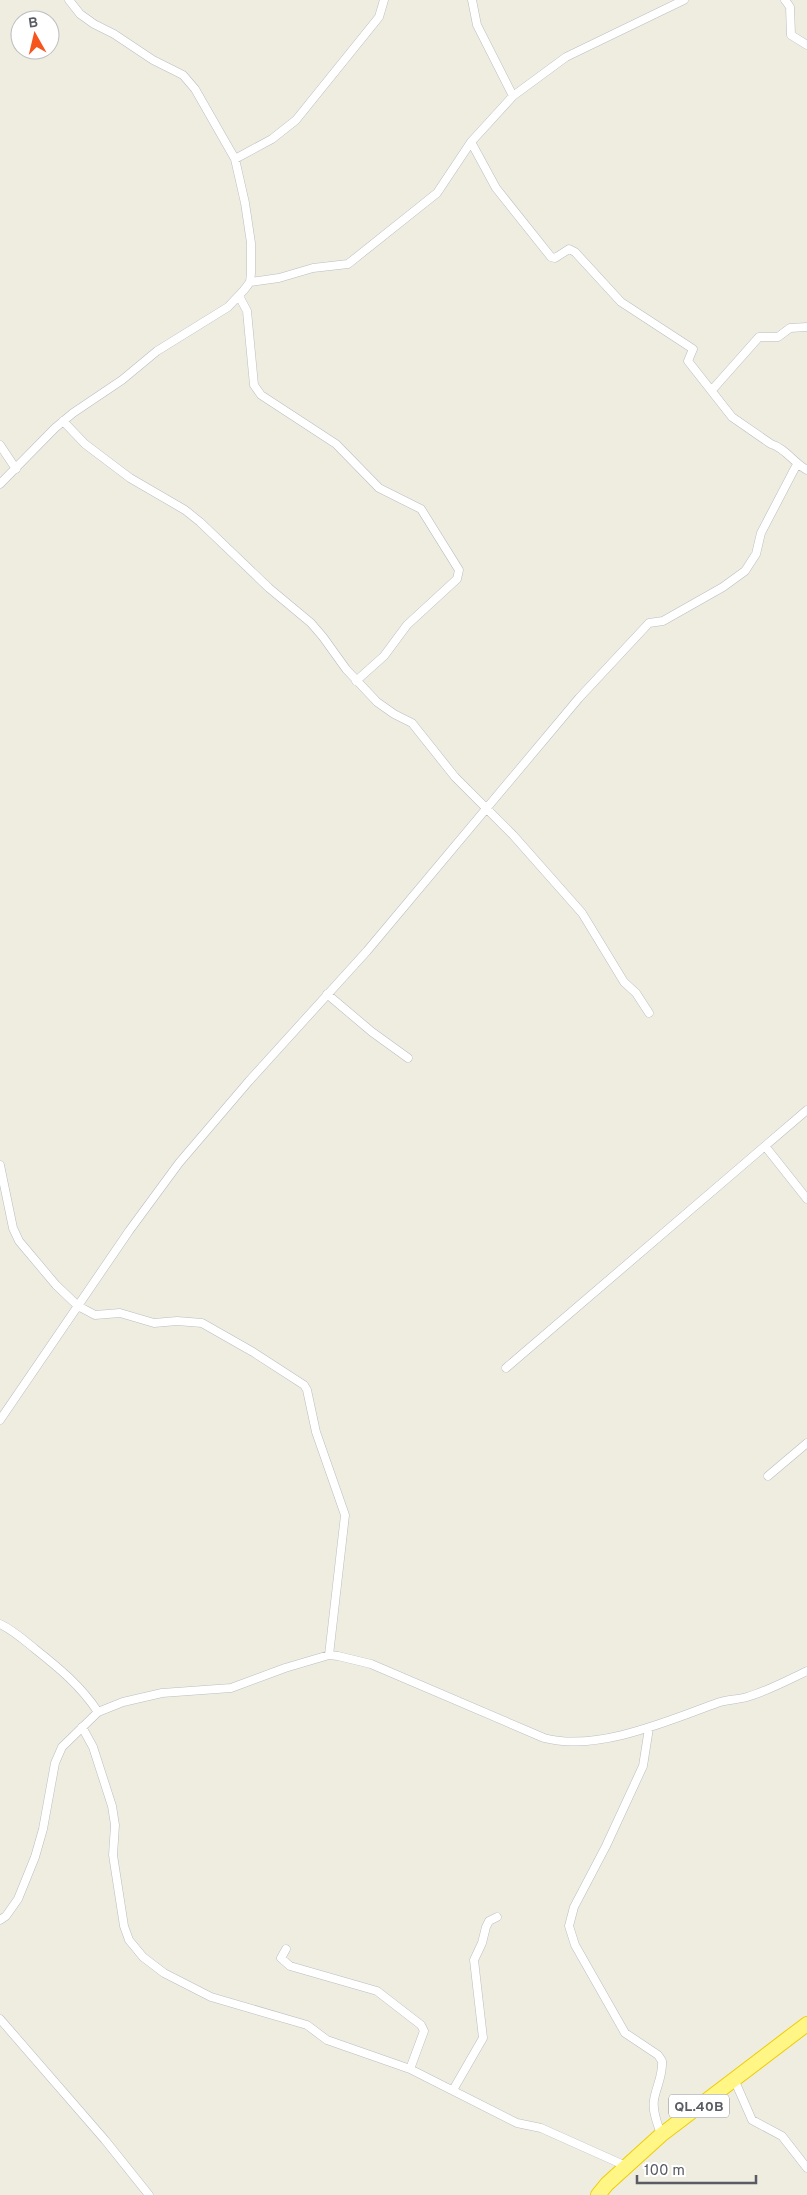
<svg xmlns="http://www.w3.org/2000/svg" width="807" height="2195" viewBox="0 0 807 2195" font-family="Overpass,sans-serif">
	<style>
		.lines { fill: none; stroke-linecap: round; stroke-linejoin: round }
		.street-casing { stroke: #bbbdc3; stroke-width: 9 }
		.highway-casing { stroke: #eecd00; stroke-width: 16 }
		.street { stroke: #fff; stroke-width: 8 }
		.highway { stroke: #fff686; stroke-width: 14 }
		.labels { text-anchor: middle; stroke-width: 4; stroke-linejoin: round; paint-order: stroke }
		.shield { fill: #fff; stroke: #8b8d92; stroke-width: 1 }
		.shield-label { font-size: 14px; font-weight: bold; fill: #595c63 }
	</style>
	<rect width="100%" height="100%" fill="#eeede0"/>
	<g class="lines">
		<g class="street-casing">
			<path id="street" d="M472,0L477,25L513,96
				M785,0L790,7L791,35L807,45
				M471,142L513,96L566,57L684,0
				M235,159L272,139L296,120L379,17L384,0
				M250,282L279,278L313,268L348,264L437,193L471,142L496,188L551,257L555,258L569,249L575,252L621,302L693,349L688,361L732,417L771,444C785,448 794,463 807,470
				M239,296L247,311L254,385L261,395L336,444L379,488L421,509L459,570L457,579L407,625L384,656L356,681
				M712,390L759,337H778L790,328L807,327
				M63,421L85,444L130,478L185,510L200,522L269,588L311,623L323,637L346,669L377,702L394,714L412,723L455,777L513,835L582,913L624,982L636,993L649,1013
				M0,445L16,469
				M0,484L55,428L73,413L122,380L157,351L228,307L244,290L250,282L251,273V243L245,203L235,159L195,89L183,75L153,60L114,34L94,24L80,14L69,0
				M327,994L372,1032L408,1058
				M765,1146L807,1199
				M0,1165L13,1228L19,1241L56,1285L78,1306L95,1315L120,1313L154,1323L177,1321L202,1323L253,1352L304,1385L307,1390L316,1432L345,1515L329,1655
				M506,1368L807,1110
				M0,1420L129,1231L179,1163L249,1081L367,951L579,698L649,623L663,621L723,587L745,571L756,554L761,533L797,464
				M768,1476L807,1443
				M0,1624C13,1630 24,1640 35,1649C59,1668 81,1686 98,1712
				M82,1727L93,1747L112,1806L115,1825L113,1855L124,1926L129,1940L143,1957L164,1973L211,1997L307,2025L327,2040L410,2069L517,2123L541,2128L626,2166
				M649,1728L643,1766L606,1846L574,1907L569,1926L575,1945L625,2033L658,2055L662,2061C663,2076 656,2087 654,2100C652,2112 658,2124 661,2135
				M0,1920L6,1916L18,1899L35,1857L43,1829L55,1763L62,1747L98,1712L123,1702L162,1693L231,1688L285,1668L329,1655L338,1656L371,1664L544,1738C597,1752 668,1721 717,1703C727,1699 737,1700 747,1697C768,1691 788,1680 807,1671
				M286,1949L281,1958L290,1966L377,1991L421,2025L424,2031L410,2069
				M0,2019L105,2140L149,2195
				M734,2079L752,2120L782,2136L807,2168
				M453,2090L483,2038L474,1960L482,1943L486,1927L489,1921L497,1917"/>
		</g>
		<g class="highway-casing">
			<path id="highway" d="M598,2195L607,2184L661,2135L807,2024"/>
		</g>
		<use href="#street" class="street"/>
		<use href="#highway" class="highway"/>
	</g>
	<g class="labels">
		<rect class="shield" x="669" y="2094.5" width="60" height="23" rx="4"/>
		<g class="shield-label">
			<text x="699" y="2111">QL.40B</text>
		</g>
	</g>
	<g transform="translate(35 35) rotate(352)"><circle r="24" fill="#ffffff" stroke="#bdbec1"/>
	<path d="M0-4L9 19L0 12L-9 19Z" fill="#f6551d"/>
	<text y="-8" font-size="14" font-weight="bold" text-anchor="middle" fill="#595c63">B</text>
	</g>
	<path d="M637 2175v8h119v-8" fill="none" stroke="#595c63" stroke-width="2.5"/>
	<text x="644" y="2175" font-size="15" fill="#595c63" stroke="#ffffff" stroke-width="4" paint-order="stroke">100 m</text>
</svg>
